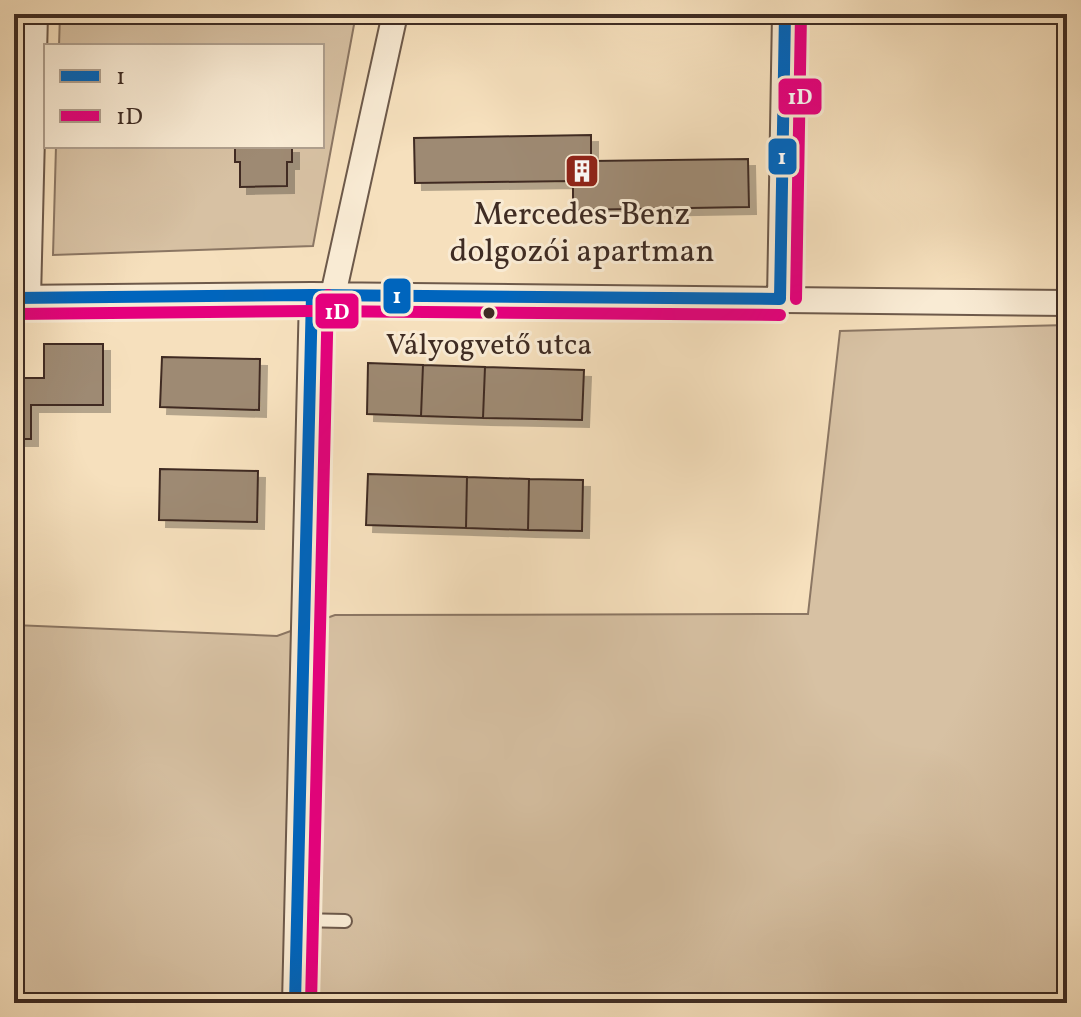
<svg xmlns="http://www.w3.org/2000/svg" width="1081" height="1017" viewBox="0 0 1081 1017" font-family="Vollkorn,serif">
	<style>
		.green { fill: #d7c1a3; stroke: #8b7663; stroke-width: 2 }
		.building { fill: #9e8a73; stroke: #3f2c23; stroke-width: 2; filter: url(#shadow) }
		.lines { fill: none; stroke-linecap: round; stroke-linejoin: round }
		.service-casing { stroke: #6d594a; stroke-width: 16 }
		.minor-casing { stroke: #6d594a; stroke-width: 28 }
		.service { stroke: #f9ebd4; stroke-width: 12 }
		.minor { stroke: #f9ebd4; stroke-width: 24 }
		.bus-1-casing { stroke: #f9ebd4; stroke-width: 18 }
		.bus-2-casing { stroke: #f9ebd4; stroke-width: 18 }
		.bus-1 { stroke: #0065bd; stroke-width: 12 }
		.bus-2 { stroke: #e5007d; stroke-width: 12 }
		.bus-dot { fill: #3f2c23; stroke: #f9ebd4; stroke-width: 3 }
		.labels { text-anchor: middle; stroke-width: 6; stroke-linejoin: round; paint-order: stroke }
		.bus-label { font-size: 30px; fill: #3f2c23; stroke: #f9ebd4 }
		.poi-label { font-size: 32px; fill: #3f2c23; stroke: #f9ebd4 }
		.line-badge { stroke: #f9ebd4; stroke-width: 3 }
		.badge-label { font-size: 22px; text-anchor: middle; font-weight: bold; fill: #fff }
	</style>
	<defs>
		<filter id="shadow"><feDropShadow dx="7" dy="7" stdDeviation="0" flood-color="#0004"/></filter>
	</defs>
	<rect width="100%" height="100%" fill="#f6e0bd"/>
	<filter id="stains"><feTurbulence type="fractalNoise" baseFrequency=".0025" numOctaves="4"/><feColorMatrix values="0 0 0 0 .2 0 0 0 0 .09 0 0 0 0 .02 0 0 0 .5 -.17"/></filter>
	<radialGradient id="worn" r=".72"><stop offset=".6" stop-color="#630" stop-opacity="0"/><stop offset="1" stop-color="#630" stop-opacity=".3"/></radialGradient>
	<path class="green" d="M60,14H356L313,246L53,255L56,146H322V46H59Z
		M1067,325V1003H14V625L277,636L335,615L808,614L840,331Z"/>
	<path class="building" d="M591,135V161L748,159L749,207L573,210V181L415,183L414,138Z
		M235,146H292V162H287V186L240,187V162H235Z
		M44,344H103V405H31V439H14V378H44Z
		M162,357L260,359L259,410L160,407Z
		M368,363L423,365L421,416L367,414Z
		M423,365L485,367L483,418L421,416Z
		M485,367L584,370L582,420L483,418Z
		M160,469L258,471L257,522L159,520Z
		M368,474L467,477L466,528L366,525Z
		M467,477L529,479L528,530L466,528Z
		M529,479L583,480L582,531L528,530Z"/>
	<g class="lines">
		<g class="service-casing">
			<path id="service" d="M297,920L345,921"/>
		</g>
		<g class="minor-casing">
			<path id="minor" d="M333,295L395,14
				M14,298L312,295L1067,303
				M28,298L35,14
				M780,299L785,14
				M295,1003L312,295"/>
		</g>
		<use href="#service" class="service"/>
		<use href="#minor" class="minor"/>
		<g class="bus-1-casing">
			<path id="bus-1" d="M14,298L312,295L780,299
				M780,299L785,14
				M295,1003L312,295"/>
		</g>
		<g class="bus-2-casing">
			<path id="bus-2" d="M796,299L801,14
				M14,314L312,311L780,315
				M311,1003L328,295"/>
		</g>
		<use href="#bus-1" class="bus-1"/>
		<use href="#bus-2" class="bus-2"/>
	</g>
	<defs>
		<g id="building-square" transform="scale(1.8)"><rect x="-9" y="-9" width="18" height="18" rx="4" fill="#8f2418" stroke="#f9ebd4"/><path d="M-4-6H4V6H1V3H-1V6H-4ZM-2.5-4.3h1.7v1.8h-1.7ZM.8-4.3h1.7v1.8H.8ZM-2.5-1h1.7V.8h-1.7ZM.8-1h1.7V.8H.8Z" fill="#fff"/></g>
	</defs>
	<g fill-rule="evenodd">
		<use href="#building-square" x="582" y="171"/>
	</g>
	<circle class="bus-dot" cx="489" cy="313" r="7"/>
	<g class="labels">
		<g class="bus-label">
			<text x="489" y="354">Vályogvető utca</text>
		</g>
		<g class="poi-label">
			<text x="582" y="224">Mercedes-Benz<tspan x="582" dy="37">dolgozói apartman</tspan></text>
		</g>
	</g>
	<g class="line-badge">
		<rect x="777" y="77" width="46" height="39" rx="8" fill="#e5007d"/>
		<rect x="767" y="137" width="31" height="39" rx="8" fill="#0065bd"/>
		<rect x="382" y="277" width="30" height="38" rx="8" fill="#0065bd"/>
		<rect x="314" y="292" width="46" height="38" rx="8" fill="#e5007d"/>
	</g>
	<g class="badge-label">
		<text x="800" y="104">1D</text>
		<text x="782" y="164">1</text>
		<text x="397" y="303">1</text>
		<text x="337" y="319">1D</text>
	</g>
	<rect width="1081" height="1017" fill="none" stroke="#f6e0bd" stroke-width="48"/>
	<rect x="16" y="16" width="1049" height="985" fill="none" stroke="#3f2c23" stroke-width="4"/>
	<rect x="24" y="24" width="1033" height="969" fill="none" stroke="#3f2c23" stroke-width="2"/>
	<rect x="44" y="44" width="280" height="104" fill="#f9ebd4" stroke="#af9f8d" stroke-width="2"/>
	<rect x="60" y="70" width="40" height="12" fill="#0065bd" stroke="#af9f8d" stroke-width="2"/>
	<text x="116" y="84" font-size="24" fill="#3f2c23">1</text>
	<rect x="60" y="110" width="40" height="12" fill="#e5007d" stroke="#af9f8d" stroke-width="2"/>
	<text x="116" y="124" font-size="24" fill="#3f2c23">1D</text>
	<rect width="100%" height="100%" filter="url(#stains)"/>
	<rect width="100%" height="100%" fill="url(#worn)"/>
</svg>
